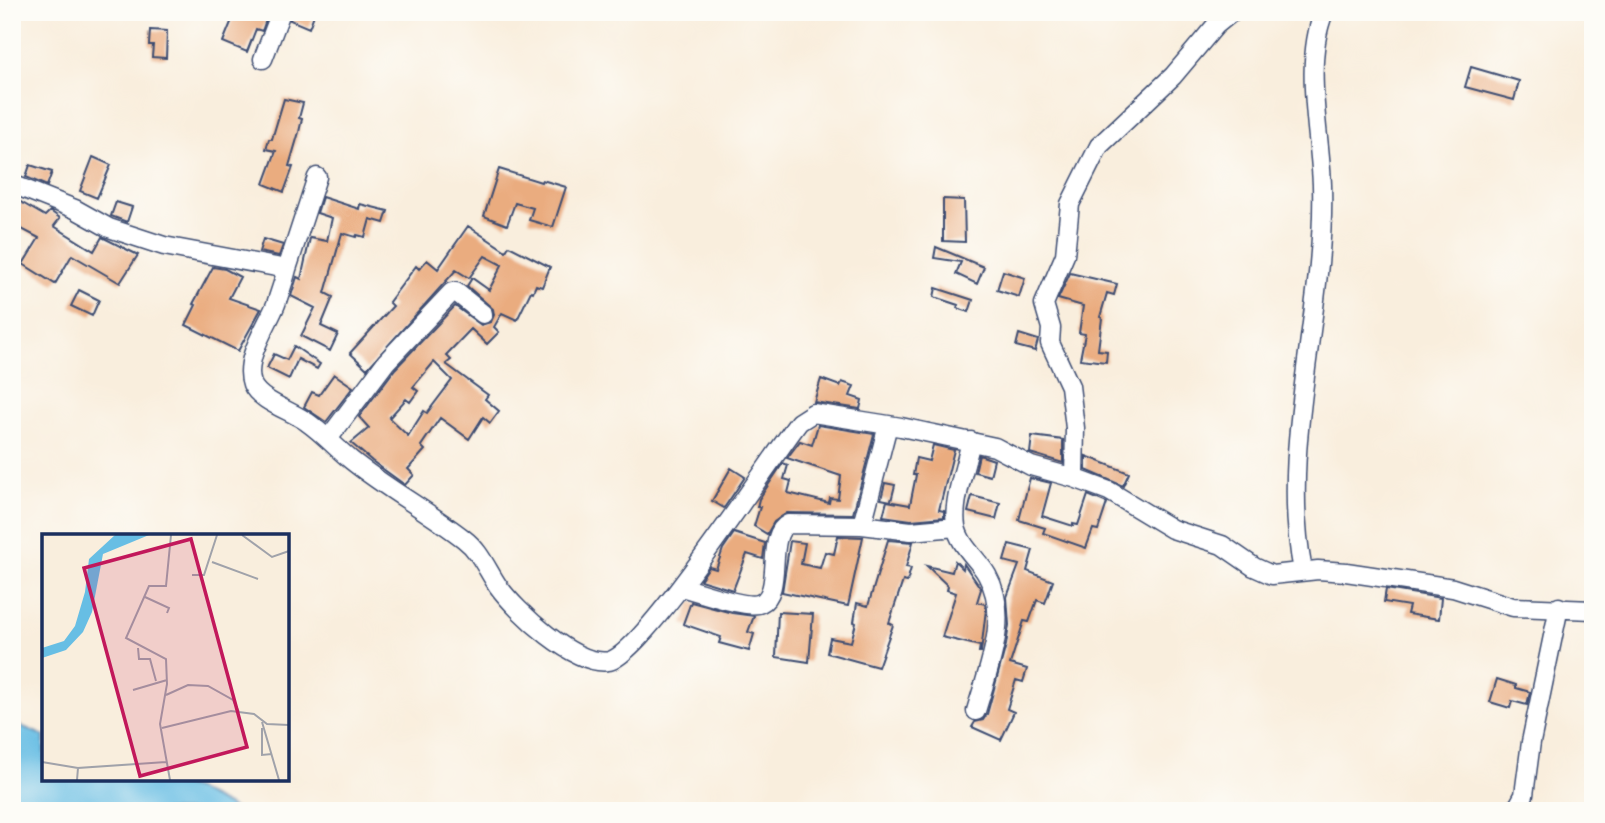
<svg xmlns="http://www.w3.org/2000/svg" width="1605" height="823" viewBox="0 0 1605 823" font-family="Sriracha,sans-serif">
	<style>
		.water { fill: #67bee4; stroke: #4176a1; stroke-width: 2 }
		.building { fill: #eaac7f; fill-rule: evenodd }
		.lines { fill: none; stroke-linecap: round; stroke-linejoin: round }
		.minor-casing { stroke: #3c4c71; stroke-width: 21 }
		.minor { stroke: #fff; stroke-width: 18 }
		.inset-road { fill: none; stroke: #a0a2aa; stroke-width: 2 }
		.view { fill: #c2185b; fill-opacity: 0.15; stroke: #c2185b; stroke-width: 3.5 }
		.inset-edge { fill: none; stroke: #1b2f5e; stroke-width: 3.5 }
	</style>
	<rect width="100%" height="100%" fill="#fdfcf7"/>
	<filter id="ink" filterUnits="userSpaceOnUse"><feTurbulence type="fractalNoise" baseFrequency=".0143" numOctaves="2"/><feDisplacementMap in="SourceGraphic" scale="14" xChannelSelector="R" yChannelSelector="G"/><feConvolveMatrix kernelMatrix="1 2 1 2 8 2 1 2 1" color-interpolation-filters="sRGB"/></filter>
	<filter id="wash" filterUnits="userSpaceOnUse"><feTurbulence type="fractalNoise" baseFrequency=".00686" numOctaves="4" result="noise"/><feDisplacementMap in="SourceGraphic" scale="28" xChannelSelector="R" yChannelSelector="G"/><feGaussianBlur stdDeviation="1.57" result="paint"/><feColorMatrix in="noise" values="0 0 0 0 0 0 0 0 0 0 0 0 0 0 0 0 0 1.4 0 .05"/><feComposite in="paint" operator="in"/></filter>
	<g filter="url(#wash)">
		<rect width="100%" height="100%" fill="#f9eedd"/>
		<path class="water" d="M12,722L44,736V779H160L197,790L239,811L19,810L12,808Z"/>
		<g id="blocks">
			<path class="building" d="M214,12H253L267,17L262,31L256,29L247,52L223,42L232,20Z
				M292,12H315L309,28L290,20Z
				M150,30L167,31L166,58L152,57L153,45H149Z
				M1471,67L1519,81L1514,100L1465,87Z
				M284,99L303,103L299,118L302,119L299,132L289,166L293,167L284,192L264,184L276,151L266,149L269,139H272Z
				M93,157L111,165L97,198L80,191Z
				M30,165L52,172L47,186L26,177Z
				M499,169L541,182L542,180L566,187L553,227L529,220L533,208L515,203L507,225L484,216Z
				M12,197L45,216L50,211L60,218L54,226L94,251L102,237L138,255L120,283L72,255L55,284L23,264L39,238L20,228L12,244Z
				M322,197L359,209L360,204L388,211L384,223L370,219L365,237L357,235L356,237L342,233L325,293L333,297L321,326L338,334L330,351L301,336L315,308L291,296L297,277L301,279L310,238L327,241L332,218L317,213Z
				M943,199L964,200L965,242L943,241Z
				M116,202L132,207L127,222L111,216Z
				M468,226L506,251L509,246L550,267L542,287L536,285L533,292L531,291L517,320L502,313L494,327L499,332L487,344L471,329L446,355L451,360L446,364L488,395L485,399L499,411L490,423L483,417L469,439L440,418L421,446L425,450L408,469L414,475L405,485L372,461L351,443L369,428L359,417L395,369L455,306L481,325L491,322L494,315L493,309L467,286L472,278L489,290L502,265L485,256L469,278L456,270L367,369L350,353L393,306L389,302L416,266L419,269L427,260L438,269ZM434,362L452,380L427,413L424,411L408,436L389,418L406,399L410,402L418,391L413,387Z
				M263,239L283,245L279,256L259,252Z
				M936,247L984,267L977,284L956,274L961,262L934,258Z
				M213,267L225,269L240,277L229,298L261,309L238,351L186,325L196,305L193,304Z
				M1003,271L1025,278L1019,297L997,290Z
				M1070,273L1117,284L1114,295L1107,293L1100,317L1102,318L1098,350L1107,351L1106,362L1080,359L1085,334L1079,333L1083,306L1058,299Z
				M936,288L973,300L969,312L957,308L958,305L934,297Z
				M79,290L99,300L92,316L71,306Z
				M1019,334L1038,340L1035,351L1016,346Z
				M294,346L320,364L317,369L298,359L289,379L267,368L274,354L287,360Z
				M334,374L353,387L326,422L304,407L312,392L319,395Z
				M821,379L840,386L842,382L854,386L850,396L862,400L860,409L814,402Z
				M818,425L874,434L853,514L787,513L774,522L767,534L754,526L760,507H757L759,499L783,463L788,465L784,479L791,481L788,493L829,503L830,498L838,499L841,476L787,458L800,441L812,445Z
				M1032,436L1063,440V463L1030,453Z
				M933,445L954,450L939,510L944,511V517L911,520L883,516L887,501L910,505L916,475H913L916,458L929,461Z
				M979,455L994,460L990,476L975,472Z
				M1086,456L1129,473L1123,486L1086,470Z
				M731,468L745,477L724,508L712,501Z
				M1030,478L1051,483L1042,516L1073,526V524L1078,525L1088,495L1107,503L1098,530L1093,529L1086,548L1043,533L1045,528L1019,520Z
				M885,483L895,485L891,501L881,499Z
				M972,496L1000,503L996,519L968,512Z
				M734,533L765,543L763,559L747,554L733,590L700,580L709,567L716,569L723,549Z
				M838,536L863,537L848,606L782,592L790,541L805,543L801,564L820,568L825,552L834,554Z
				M888,540L913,542L906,567L911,568L907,582L903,581L889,623L893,625L878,667L827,653L830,638L851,642L856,623L854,622L857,603L868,606Z
				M1009,544L1033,550L1027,571L1053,581L1045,603L1037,600L1029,622L1024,621L1010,664L1027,669L1023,682L1016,680L1007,709L1014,712L1001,740L972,727L975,722L983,720L987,714L1006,645L1009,625L1007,597L1019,565L1004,561Z
				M955,561L963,569L964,564L981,589L977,602L985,604L986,609L981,652H979L980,646L942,637L956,593L947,590L948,586L927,566L952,572Z
				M1386,589L1441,598L1439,619L1407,614L1409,606L1384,602Z
				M691,602L732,613L754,616L748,632L754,634L749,651L719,643L721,637L683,624Z
				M778,612L813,614L809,662L776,657Z
				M1497,679L1516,685V688L1530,692L1527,705L1512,701L1510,708L1490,702Z"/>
		</g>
	</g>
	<g filter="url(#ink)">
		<use href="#blocks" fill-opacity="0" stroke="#3c4c71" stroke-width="2"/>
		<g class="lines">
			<g class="minor-casing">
				<path id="minor" d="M263,59L281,12
					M12,184L75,209L109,228L164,246L287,269C284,281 280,292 276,304C267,327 243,359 252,384C259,401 292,411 307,422C323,433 336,448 351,460C387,489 428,511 464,539C480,551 487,570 498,586C516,611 575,667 609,661C644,653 769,461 799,422L813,413L901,427L995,447L1031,466L1074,478L1109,491L1172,529L1222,545L1254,567L1272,575L1318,570L1346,572L1453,588L1513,607L1593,610
					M287,269L317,177
					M328,439L386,362L452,292H456L483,314
					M971,441C966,465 952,502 956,526C959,545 978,559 987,575C1011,617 988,669 976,711
					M1074,478L1075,428L1070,386L1050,343L1051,328L1044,304L1065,255L1070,204L1099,146L1173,76L1216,25L1232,12
					M862,525L888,425
					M1303,571C1278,445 1326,312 1322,185C1320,131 1303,63 1324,12
					M681,587C698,591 748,610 761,603C784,592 765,535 788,524L862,525L911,531L956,527
					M1511,811L1518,806L1524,795L1531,742L1559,607"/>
			</g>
			<use href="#minor" class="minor"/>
		</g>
	</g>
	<g transform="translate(42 534)">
		<rect width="247" height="247" fill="#f9eedd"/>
		<path d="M73,1H107L61,20L50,78L41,98L24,116L0,124V114L22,107L33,92L43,58L47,25Z" fill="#67bee4"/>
		<path class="inset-road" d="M200,1L230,23L247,17M170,28L216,45M150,41H162L175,1M103,63L127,74L125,79M96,114L97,125H108L114,147M91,156L125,146M124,161L146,151L166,152L191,166L197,178M220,188L237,246M120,194L189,177L212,180L225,190L247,191M220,194V221L230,220M0,228L36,234M35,246L36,234L124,228M128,246L118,190L125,150L124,125L84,104L107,52H124L129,1"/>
		<path class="view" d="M149,5L205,213L98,242L42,34Z"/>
		<rect width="247" height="247" class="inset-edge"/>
	</g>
	<rect width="1605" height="823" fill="none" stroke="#fdfcf7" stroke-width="42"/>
</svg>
